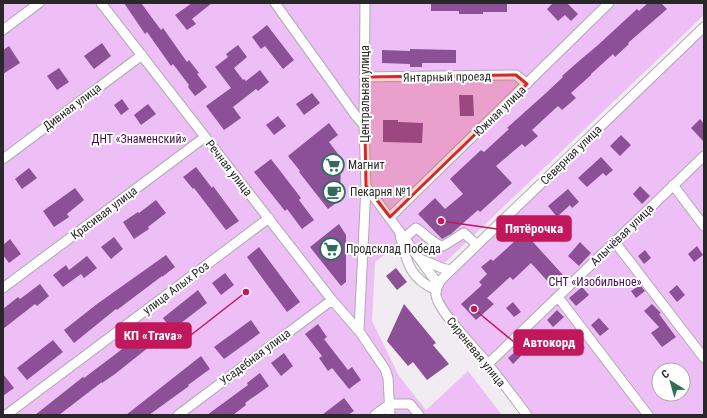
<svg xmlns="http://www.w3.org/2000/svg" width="707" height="418" viewBox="0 0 707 418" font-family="'Roboto Condensed',sans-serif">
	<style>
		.green { fill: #eebff7; fill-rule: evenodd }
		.building { fill: #8c5097 }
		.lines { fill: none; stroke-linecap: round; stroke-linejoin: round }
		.minor-casing { stroke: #aeaaaf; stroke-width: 11 }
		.minor { stroke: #fff; stroke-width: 9 }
		.marked { fill: #d62828; fill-opacity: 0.2; stroke: #d62828; stroke-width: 3; stroke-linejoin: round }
		.labels { text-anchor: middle; stroke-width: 4; stroke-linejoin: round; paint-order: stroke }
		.street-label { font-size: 12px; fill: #292729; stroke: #fff }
		.park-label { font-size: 12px; fill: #480d53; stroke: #fff }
		.poi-label { font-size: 12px; fill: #292729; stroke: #fff; text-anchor: start }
		.leader { fill: none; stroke: #c2185b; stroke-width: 1.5 }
		.callout-dot { fill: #c2185b; stroke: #fff; stroke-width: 1.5 }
		.callout { fill: #c2185b; stroke: #c2185b; stroke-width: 1.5 }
		.callout-label { font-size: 13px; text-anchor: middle; font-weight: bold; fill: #fff }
	</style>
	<rect width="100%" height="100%" fill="#f0ecf1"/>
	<path class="green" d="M3,3H704V15L429,278L403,241L375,262L372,321L399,376L426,410L468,371L502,415H3Z
		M704,27V415H527L443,311L438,284ZM659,370H683V394H659Z"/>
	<path class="building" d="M124,3H141L161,30L163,28L187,62L189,60L199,73L197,74L207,87L195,96L188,87L189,85L173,64L171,66L147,32L145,34Z
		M192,3H212L192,19L196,24L187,30L175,15Z
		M431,3H507V12H483V14H459V11H431Z
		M553,3H567L578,14L571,21L565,15L558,21L547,9Z
		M648,3H661L667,9L628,43L629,44L615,57L613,54L591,74V75L571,93L576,98L562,110L558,106L532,130L538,136L525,147L522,144L496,166L512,183L480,212L478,210L451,234L442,239L418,214L435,198L445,209L463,194L450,179L481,150L484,152L509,129L507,128L546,93L563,77L562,76L579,61L598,45L637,9L639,11Z
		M267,25L294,60L283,69L265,46L261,49L252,37Z
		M102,43L111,56L94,69L84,56Z
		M238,45L247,57L234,68L243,80L244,79L246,81L260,70L269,82L258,91L256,89L233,107L241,118L224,130L206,106L231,88L215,67L228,57L226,54Z
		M9,46L20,63L3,74V50Z
		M410,49L456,50V63H422V67H410V64L382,63V50L410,51Z
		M59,68L69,82L57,90L47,76Z
		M312,93L320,103L304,115L296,104Z
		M459,95H473L474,116H460Z
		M122,99L129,109L121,115L114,105Z
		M148,104L156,114L141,125L134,115Z
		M278,116L286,126L274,135L266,125Z
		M700,119L704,124V142L691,128Z
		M383,120H398V122L423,123L422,143L383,142Z
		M329,123L338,135L329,142L341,158L340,200L328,209L299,172L300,171L288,156Z
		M621,135L631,145L620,156L610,146Z
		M601,157L613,170L606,176L603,173L587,187L578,178Z
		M271,159L301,198L299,200L314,220L302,229L287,209L285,211L254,172Z
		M196,167L212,188L213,186L239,221L226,230L194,188L193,189L183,177Z
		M29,168L37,178L22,189L15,179Z
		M640,186L650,196L642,204L633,194Z
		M75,188L84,200L67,214L69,217L54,227L43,211Z
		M568,189L579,202L572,208L570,205L557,217L548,206Z
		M156,200L166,213L148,227L149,229L134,239L123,222L138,212L139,213Z
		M540,218L549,229L533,242L563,275L551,285L531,263L513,280L510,277L487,298L494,304L476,320L461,304L482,285L479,282L487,274L481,267L491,259L493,261Z
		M339,224L346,235V282L341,286L310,247Z
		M114,237L123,249L111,259L101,247Z
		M10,239L21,254L9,263L3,255V245Z
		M580,242L591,253L579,266L568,256Z
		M697,246L703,255L694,262L688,254Z
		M259,247L300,302L287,312L247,257Z
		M645,250L651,258L644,264L638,256Z
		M166,255L175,267L162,277V276L117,310L116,309L74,343L64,330L97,304Z
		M87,256L97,268L84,278L81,274L63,287L53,275L66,265L69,270Z
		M396,268L407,282L397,290L386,276Z
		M225,273L234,285L221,295L212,283Z
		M40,284L49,296L37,306L35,304L3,329V309L18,297L20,299Z
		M640,285L645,291L636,298L631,291Z
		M677,285L685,295L677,302L669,292Z
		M582,287L589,295L576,306L569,298Z
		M198,290L207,303L172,330L163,318Z
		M513,302L521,312L514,317L506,308Z
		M404,304L436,343L433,345L449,364L427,380L413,362L408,366L387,341Z
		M652,304L661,313L659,314L676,337L662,347L651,333L659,327L644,311Z
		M557,310L564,317L553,327L547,320Z
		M599,318L609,329L600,336L591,325Z
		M251,320L260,333L224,359L214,347Z
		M318,324L327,337L324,339L348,370L352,367L361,380L349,389L332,368L328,371L319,358L322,356L305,334Z
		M150,326L159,339L115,374L102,383V382L59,415H35L83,377L84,378L117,353Z
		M577,339L585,348L576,355L569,346Z
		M53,340L63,352L27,380L17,368Z
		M516,351L521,356L513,364L508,358Z
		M284,353L293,366L281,376L271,363Z
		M201,356L210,369L188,385L189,386L149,415H126Z
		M260,373L269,386L245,403L246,405L233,415H207L248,385L247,383Z
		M3,374L14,388L3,396Z
		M344,398L354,411L348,415H322Z"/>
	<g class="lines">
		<g class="minor-casing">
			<path id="minor" d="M101,3L332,300L359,331L385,369L388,378L390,415
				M275,3L356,116L364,125
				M3,30L39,3
				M364,77L516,75L527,84
				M3,159L142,55
				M673,185L704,226
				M366,186L438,284
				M390,217L609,3
				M400,235C407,262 409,278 436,290
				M404,238L416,228C426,234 432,244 443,246L464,233L477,245
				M614,241L704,358
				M420,259L442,268L451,270
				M3,288L205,137
				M558,297L648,415
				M359,331L366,186L364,125L365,3
				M488,364L704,156
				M6,415L269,218
				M178,415L332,300
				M375,415L390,404H410L419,415
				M527,415C514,398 501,380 487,363C476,349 438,311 436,295C435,284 444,277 451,270L704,27"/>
		</g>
		<use href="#minor" class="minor"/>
	</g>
	<path class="marked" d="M516,75L527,84L390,217L366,186L364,77Z"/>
	<defs>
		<g id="supermarket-ring" transform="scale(1.15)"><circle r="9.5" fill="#fff" stroke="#306d59" stroke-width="1.5"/><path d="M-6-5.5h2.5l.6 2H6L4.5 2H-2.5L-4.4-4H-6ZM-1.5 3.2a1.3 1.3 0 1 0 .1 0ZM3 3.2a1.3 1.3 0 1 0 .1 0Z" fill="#306d59"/></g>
		<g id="cafe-ring" transform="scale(1.15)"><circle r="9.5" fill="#fff" stroke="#306d59" stroke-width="1.5"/><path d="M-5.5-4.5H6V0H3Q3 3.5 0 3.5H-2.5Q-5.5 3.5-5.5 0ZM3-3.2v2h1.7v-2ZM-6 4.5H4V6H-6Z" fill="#306d59"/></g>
	</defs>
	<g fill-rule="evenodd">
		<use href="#supermarket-ring" x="333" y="165"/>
		<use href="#cafe-ring" x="334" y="192"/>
		<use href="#supermarket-ring" x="331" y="249"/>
	</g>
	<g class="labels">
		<g class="street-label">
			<text transform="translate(447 77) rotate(-1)" y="4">Янтарный проезд</text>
			<text transform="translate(365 94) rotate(-90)" y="4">Центральная улица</text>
			<text transform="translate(72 107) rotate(-37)" y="4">Дивная улица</text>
			<text transform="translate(500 111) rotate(-44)" y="4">Южная улица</text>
			<text transform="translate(571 155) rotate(-44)" y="4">Северная улица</text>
			<text transform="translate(229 168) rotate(52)" y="4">Речная улица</text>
			<text transform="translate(104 213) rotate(-37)" y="4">Красивая улица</text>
			<text transform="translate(622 235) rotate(-44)" y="4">Алычёвая улица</text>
			<text transform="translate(176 288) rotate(-37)" y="4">улица Алых Роз</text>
			<text transform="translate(476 352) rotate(51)" y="4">Сиреневая улица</text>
			<text transform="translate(255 357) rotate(-37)" y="4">Усадебная улица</text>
		</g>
		<g class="park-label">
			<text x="139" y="143">ДНТ «Знаменский»</text>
			<text x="595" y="286">СНТ «Изобильное»</text>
		</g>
		<g class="poi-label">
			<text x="348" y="169">Магнит</text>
			<text x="350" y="196">Пекарня №1</text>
			<text x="346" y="253">Продсклад Победа</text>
		</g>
	</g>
	<path class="leader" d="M441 221L497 229M246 292L191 335M474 309L514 342"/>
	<g class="callout-dot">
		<circle cx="441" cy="221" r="4"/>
		<circle cx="246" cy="292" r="4"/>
		<circle cx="474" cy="309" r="4"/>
	</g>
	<g class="callout">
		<rect x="497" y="216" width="74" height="25" rx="4"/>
		<rect x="116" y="323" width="75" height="25" rx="4"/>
		<rect x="514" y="330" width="69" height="25" rx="4"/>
	</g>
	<g class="callout-label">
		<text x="534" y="233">Пятёрочка</text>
		<text x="153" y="340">КП «Trava»</text>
		<text x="549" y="347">Автокорд</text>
	</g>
	<rect width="707" height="418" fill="none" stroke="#292729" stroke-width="8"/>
	<g transform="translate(671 382) rotate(323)"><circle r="19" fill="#ffffff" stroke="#a9a9a9"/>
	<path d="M0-3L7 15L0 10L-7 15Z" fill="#306d59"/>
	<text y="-6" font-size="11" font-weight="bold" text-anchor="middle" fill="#292729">С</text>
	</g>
</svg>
